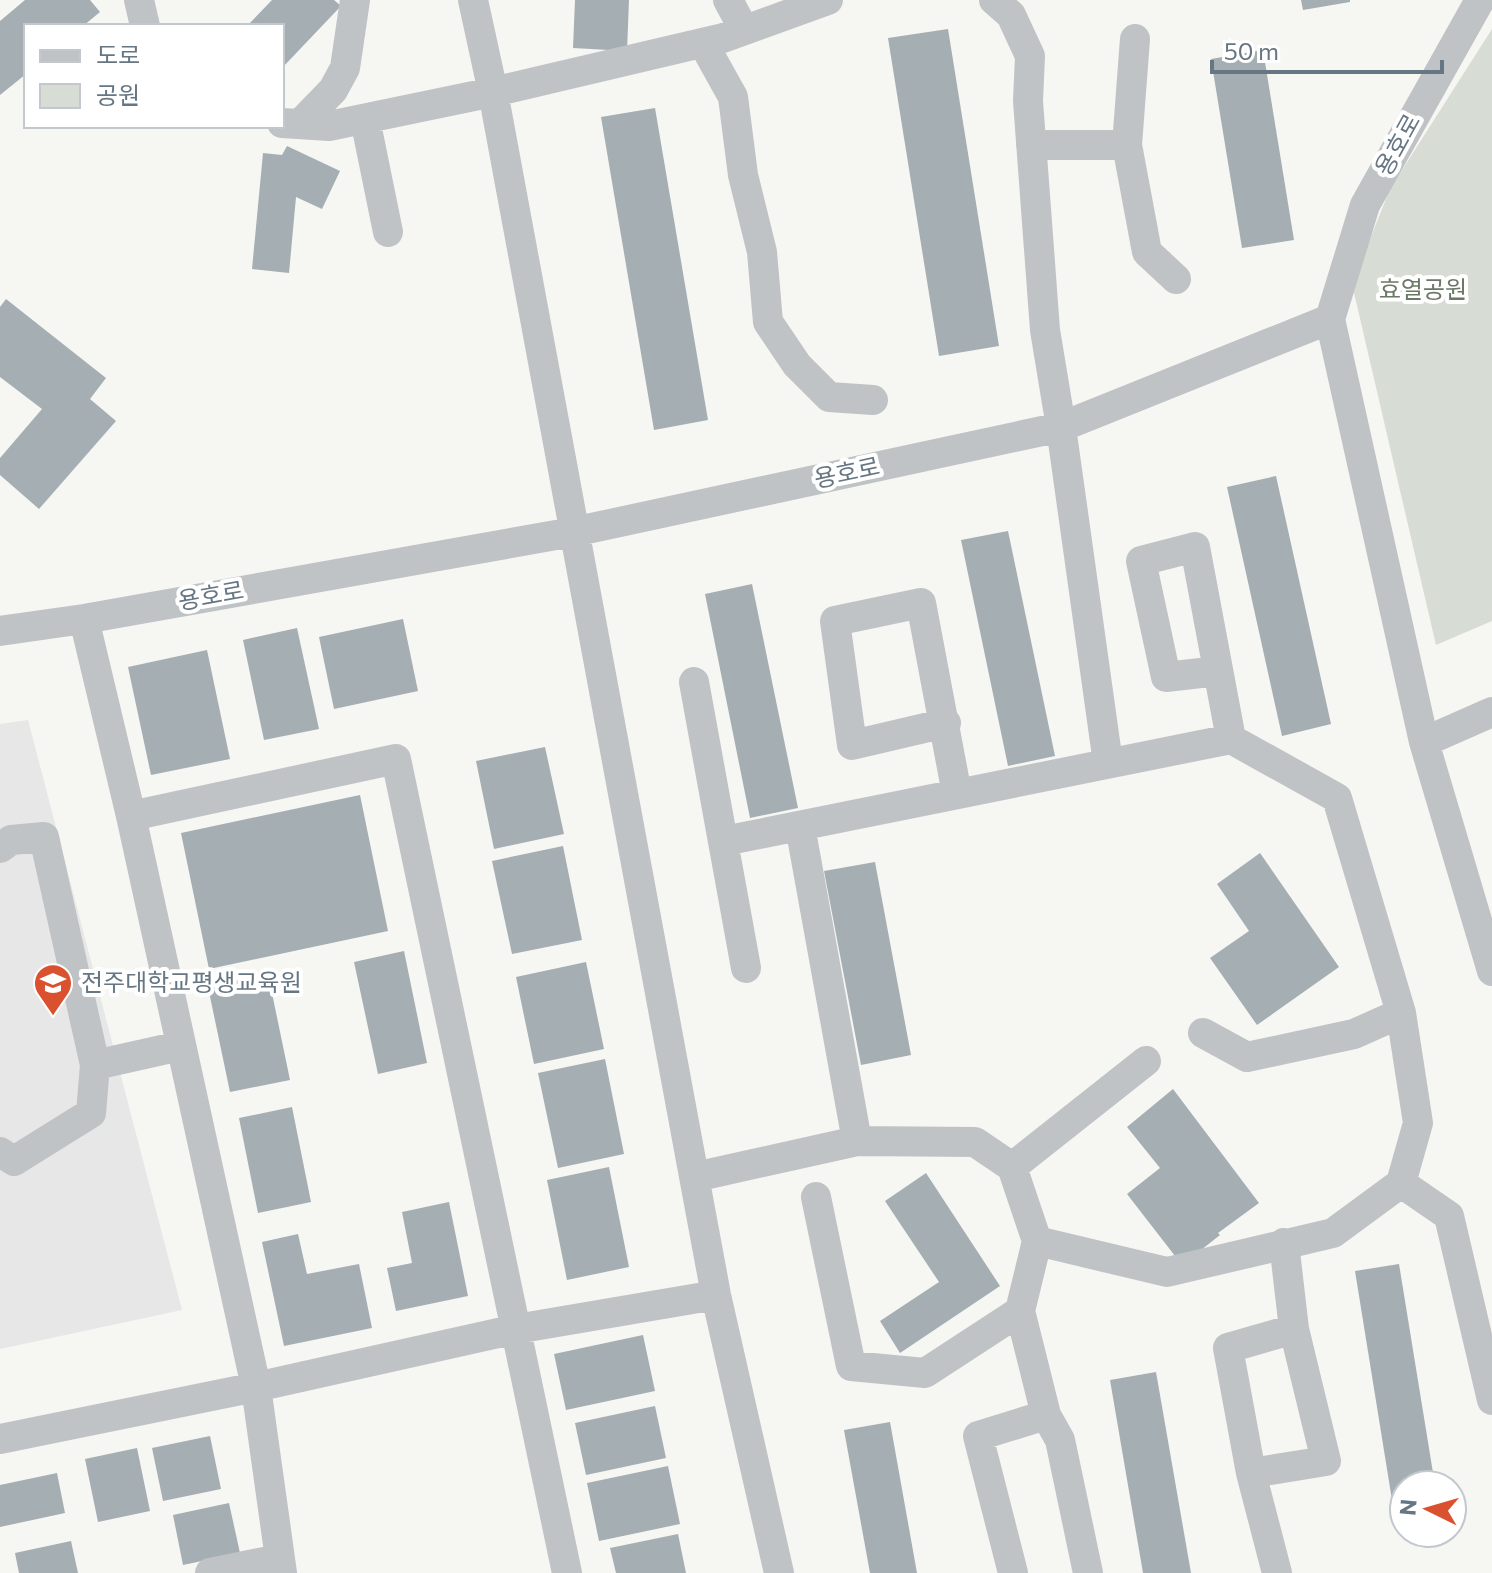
<svg xmlns="http://www.w3.org/2000/svg" width="1492" height="1573" viewBox="0 0 1492 1573" font-family="Commissioner,'Noto Sans KR',sans-serif">
	<style>
		.built { fill: #e6e7e6 }
		.green { fill: #d7dcd4 }
		.building { fill: #a5aeb3 }
		.lines { fill: none; stroke-linecap: round; stroke-linejoin: round }
		.minor { stroke: #bfc3c6; stroke-width: 30 }
		.labels { text-anchor: middle; stroke-width: 8; stroke-linejoin: round; paint-order: stroke }
		.street-label { font-size: 24px; fill: #667682; stroke: #fff }
		.park-label { font-size: 24px; fill: #6a7965; stroke: #fff }
		.poi-label { font-size: 24px; fill: #667682; stroke: #fff; text-anchor: start }
	</style>
	<rect width="100%" height="100%" fill="#f6f6f2"/>
	<path class="built" d="M28,720L182,1310L0,1349V724Z"/>
	<path class="green" d="M1492,29V621L1436,645L1352,284L1390,189Z"/>
	<path class="building" d="M25,0H90L100,12L83,26H26V74L0,95V21Z
		M272,0H334L341,6L282,68V26H247Z
		M575,0H629L627,51L573,48Z
		M1301,0H1350V2L1303,10Z
		M948,29L999,346L939,356L888,38Z
		M1263,50L1294,240L1242,248L1211,59Z
		M655,108L708,420L654,430L601,117Z
		M287,146L340,171L322,209L296,197L289,273L252,269L263,153L282,155Z
		M6,299L106,378L90,399L116,421L39,509L0,475V458L42,409L0,377V307Z
		M1276,476L1331,724L1282,736L1227,487Z
		M1008,531L1055,756L1008,766L961,540Z
		M752,584L798,808L750,818L705,594Z
		M403,619L418,691L334,709L319,637Z
		M297,628L319,729L264,740L243,640Z
		M207,650L230,759L151,775L128,667Z
		M545,747L564,834L494,849L476,761Z
		M360,795L388,931L209,969L181,833Z
		M563,846L582,940L512,954L492,861Z
		M1260,853L1339,967L1257,1025L1210,958L1249,931L1217,884Z
		M875,862L911,1055L861,1065L824,871Z
		M404,951L427,1063L378,1074L354,962Z
		M586,962L604,1049L534,1064L516,977Z
		M268,974L290,1080L230,1092L208,987Z
		M605,1059L624,1154L558,1168L538,1073Z
		M1173,1089L1259,1203L1218,1233L1220,1235L1182,1265L1127,1194L1160,1168L1127,1127Z
		M292,1107L311,1202L258,1213L239,1118Z
		M609,1167L629,1267L567,1280L547,1180Z
		M926,1173L1000,1286L900,1353L880,1321L939,1282L885,1201Z
		M449,1202L468,1296L396,1311L387,1268L412,1263L402,1212Z
		M298,1234L307,1274L359,1264L372,1328L284,1346L262,1242Z
		M1399,1264L1435,1485H1404V1498L1392,1500L1355,1271Z
		M643,1335L655,1391L566,1410L554,1354Z
		M1156,1372L1191,1573H1143L1110,1380Z
		M655,1406L666,1458L586,1475L575,1423Z
		M890,1422L917,1573H870L844,1430Z
		M210,1436L221,1489L163,1501L152,1448Z
		M137,1448L150,1511L98,1522L85,1459Z
		M668,1466L680,1524L599,1541L587,1483Z
		M57,1473L65,1513L0,1527V1485Z
		M229,1503L240,1553L183,1565L173,1515Z
		M678,1534L686,1573H616L610,1548Z
		M71,1541L78,1573H19L15,1553Z"/>
	<g class="lines">
		<path class="minor" d="M139,0L145,26
			M473,0L493,92L716,1295L779,1573
			M728,0L744,30
			M994,0L1011,15L1030,56L1028,101L1045,330L1061,427L1108,763
			M703,43L733,97L743,175L762,252L768,322L797,365L829,397L873,400
			M365,119L388,232
			M282,123L329,126L493,92L723,38L828,0
			M300,124L333,90L345,68L355,0
			M1031,145H1127L1135,39
			M1127,145L1147,252L1176,279
			M1330,319L1424,742L1492,971
			M84,619L131,816L256,1387L282,1573
			M0,631L84,619L573,532L1061,427L1330,319L1365,205L1480,0
			M1218,671L1166,677L1141,561L1195,547L1231,739
			M694,682L746,968
			M946,723L852,745L835,621L921,603L957,794
			M1424,742L1492,712
			M131,816L396,759L567,1573
			M800,826L857,1141
			M0,848L11,840L44,837L95,1065L91,1113L14,1161L0,1152
			M1203,1033L1247,1057L1354,1034L1401,1013
			M95,1065L180,1046
			M1012,1167L1146,1061
			M695,1177L857,1141L975,1142L1012,1167L1037,1241L1167,1272L1333,1233L1401,1183L1418,1123L1401,1013L1337,798L1231,739L724,841
			M1401,1183L1449,1216L1492,1400
			M816,1197L851,1366L925,1373L1020,1311L1037,1241
			M1020,1311L1046,1415L1060,1440L1088,1573
			M0,1439L256,1387L516,1329L716,1295
			M1251,1473L1326,1461L1294,1329L1284,1243
			M210,1573L279,1559
			M1013,1573L978,1436L1046,1415
			M1277,1573L1251,1473L1228,1348L1294,1329"/>
	</g>
	<defs>
		<g id="university-pin" transform="scale(2)"><path d="M0 17L-7.5 6A9.5 9.5 0 1 1 7.5 6Z" fill="#da512f" stroke="#fff"/><path d="M0-5L7-2L0 1L-7-2ZM-4 1L0 2.5L4 1V4Q0 6-4 4Z" fill="#fff"/></g>
	</defs>
	<g fill-rule="evenodd">
		<use href="#university-pin" x="53" y="983"/>
	</g>
	<g class="labels">
		<g class="street-label">
			<text transform="translate(1398 145) rotate(-61)" y="8">용호로</text>
			<text transform="translate(847 473) rotate(-12)" y="8">용호로</text>
			<text transform="translate(211 596) rotate(-10)" y="8">용호로</text>
		</g>
		<g class="park-label">
			<text x="1423" y="298">효열공원</text>
		</g>
		<g class="poi-label">
			<text x="81" y="991">전주대학교평생교육원</text>
		</g>
	</g>
	<rect x="24" y="24" width="260" height="104" fill="#ffffff" stroke="#c2c8cd" stroke-width="2"/>
	<rect x="40" y="50" width="40" height="12" fill="#bfc3c6" stroke="#c2c8cd" stroke-width="2"/>
	<text x="96" y="64" font-size="24" fill="#667682">도로</text>
	<rect x="40" y="84" width="40" height="24" fill="#d7dcd4" stroke="#c2c8cd" stroke-width="2"/>
	<text x="96" y="104" font-size="24" fill="#667682">공원</text>
	<g transform="translate(1428 1509) rotate(275)"><circle r="38" fill="#ffffff" stroke="#c2c8cd" stroke-width="2"/>
	<path d="M0-6L14 30L0 20L-14 30Z" fill="#da512f"/>
	<text y="-12" font-size="22" font-weight="bold" text-anchor="middle" fill="#667682">N</text>
	</g>
	<path d="M1212 60v12h230v-12" fill="none" stroke="#667682" stroke-width="4"/>
	<text x="1224" y="60" font-size="24" fill="#667682" stroke="#ffffff" stroke-width="6" paint-order="stroke">50 m</text>
</svg>
